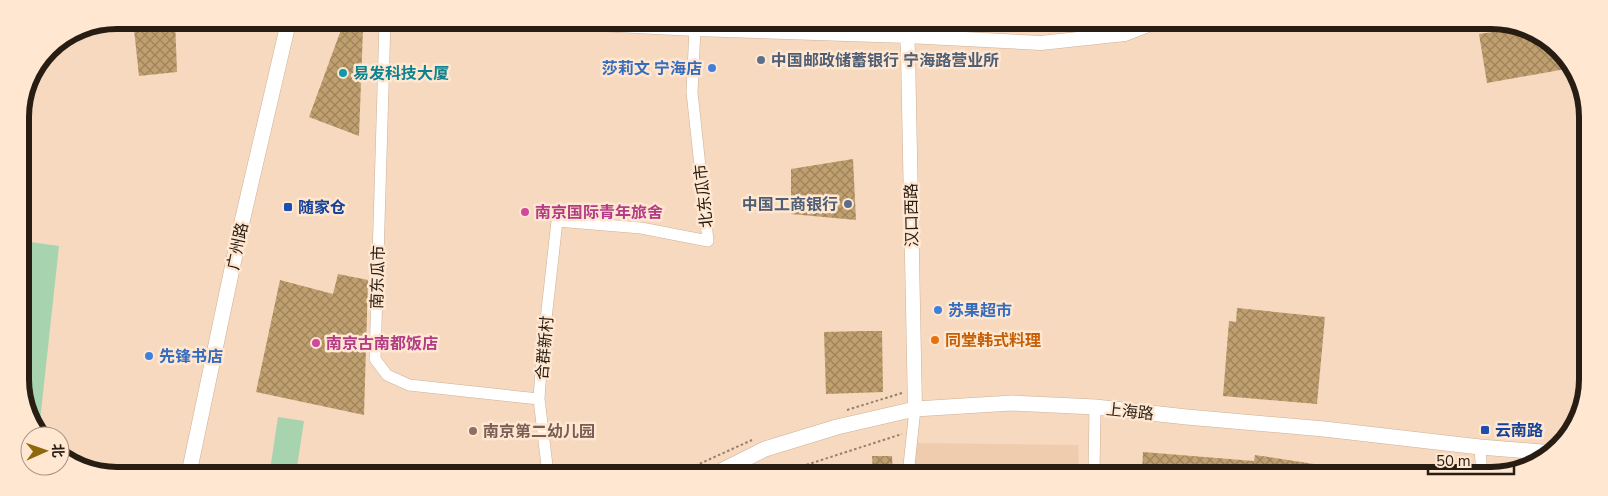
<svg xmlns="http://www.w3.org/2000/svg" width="1608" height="496" viewBox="0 0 1608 496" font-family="'Nunito Sans','Noto Sans SC',sans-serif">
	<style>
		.built { fill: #efccad }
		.park { fill: #a7d4af }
		.building { fill: url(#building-cross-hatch) }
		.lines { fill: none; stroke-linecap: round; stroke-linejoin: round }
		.service-casing { stroke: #cdb197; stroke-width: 7 }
		.minor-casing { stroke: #cdb197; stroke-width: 12 }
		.tertiary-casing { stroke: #cdb197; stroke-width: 15 }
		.secondary-casing { stroke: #cdb197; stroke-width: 16 }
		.path { stroke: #937f6c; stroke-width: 2; stroke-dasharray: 2.5 2.5; stroke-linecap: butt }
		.service { stroke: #fff; stroke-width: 5.5 }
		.minor { stroke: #fff; stroke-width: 11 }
		.tertiary { stroke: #fff; stroke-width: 14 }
		.secondary { stroke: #fff; stroke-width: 15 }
		.service-dot { fill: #5c6f8a; stroke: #ffe7d1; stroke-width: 2 }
		.shop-dot { fill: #3f7fe0; stroke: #ffe7d1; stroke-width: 2 }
		.culture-dot { fill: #0f9aa8; stroke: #ffe7d1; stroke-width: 2 }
		.transit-dot { fill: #1a4fb4; stroke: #ffe7d1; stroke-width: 2 }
		.hotel-dot { fill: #d1479c; stroke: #ffe7d1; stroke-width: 2 }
		.food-dot { fill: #e8710a; stroke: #ffe7d1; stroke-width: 2 }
		.education-dot { fill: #8d6e63; stroke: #ffe7d1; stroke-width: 2 }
		.labels { text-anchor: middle; stroke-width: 5; stroke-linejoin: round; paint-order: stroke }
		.service-label { font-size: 16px; font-weight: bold; fill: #4e5e75; stroke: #ffe7d1; text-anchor: start }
		.shop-label { font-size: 16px; font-weight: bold; fill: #366cbe; stroke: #ffe7d1; text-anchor: start }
		.culture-label { font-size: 16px; font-weight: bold; fill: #0d838f; stroke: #ffe7d1; text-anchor: start }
		.street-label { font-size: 16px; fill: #281d13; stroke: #ffe7d1 }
		.transit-label { font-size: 16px; font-weight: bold; fill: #164399; stroke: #ffe7d1; text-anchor: start }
		.hotel-label { font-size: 16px; font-weight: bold; fill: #b23c85; stroke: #ffe7d1; text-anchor: start }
		.food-label { font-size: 16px; font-weight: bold; fill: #c56008; stroke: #ffe7d1; text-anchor: start }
		.education-label { font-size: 16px; font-weight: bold; fill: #785e54; stroke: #ffe7d1; text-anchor: start }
		.rim { fill: none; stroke: #281d13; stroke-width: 6 }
	</style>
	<defs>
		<pattern id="building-cross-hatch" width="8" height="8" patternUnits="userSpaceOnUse" patternTransform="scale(1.25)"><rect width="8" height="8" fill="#c1a070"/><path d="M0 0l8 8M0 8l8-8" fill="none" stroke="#9d825b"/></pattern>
	</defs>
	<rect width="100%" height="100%" fill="#f6d9be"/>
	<path class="built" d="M731,21L903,22V31Z
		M912,443L1078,445L1079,475H910Z"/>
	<path class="park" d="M21,195L23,241L59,246L39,430L22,398Z
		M278,417L304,421L296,473L270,470Z"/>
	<path class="building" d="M133,20H175L177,72L139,76Z
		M1503,23H1516L1564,53L1571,68L1487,83L1479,34L1506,30Z
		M342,27L363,28L359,136L309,117Z
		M853,159L856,220L791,214V169Z
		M338,274L368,280L364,415L256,392L280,280L333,294Z
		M1237,308L1325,317L1317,404L1223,396L1229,321L1236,322Z
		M863,331H882L883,392L826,394L824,332Z
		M1143,452L1254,461L1255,455L1314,464L1312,475H1269L1241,471V475H1210L1211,469L1179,466L1178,475L1142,472Z
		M872,456H892L893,475L873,474Z"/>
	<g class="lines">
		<g class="service-casing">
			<path id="service" d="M767,21L769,31
				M82,467L114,473"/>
		</g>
		<g class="minor-casing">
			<path id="minor" d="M385,21L375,359L387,375L409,385L539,399
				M1480,447L1482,476
				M548,474L539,399L542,355L557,221L641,228L708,241L692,92L695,29
				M908,475L915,409
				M1094,475L1095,407"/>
		</g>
		<g class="tertiary-casing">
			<path id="tertiary" d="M538,21L695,29L907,36L1041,43L1125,34L1156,22
				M906,22L908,52L915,409"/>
		</g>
		<g class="secondary-casing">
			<path id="secondary" d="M189,473L241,226L289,20
				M715,474L765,449L837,427L915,409L1012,403L1095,407L1187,417L1324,429L1480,447L1554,453"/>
		</g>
		<path class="path" d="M847,410L902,393
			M160,473L162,464
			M207,473L208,469
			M677,474L752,440
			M778,474L902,434"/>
		<use href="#service" class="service"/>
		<use href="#minor" class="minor"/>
		<use href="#tertiary" class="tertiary"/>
		<use href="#secondary" class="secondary"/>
	</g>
	<g class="service-dot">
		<circle cx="761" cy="60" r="5"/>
		<circle cx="848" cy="204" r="5"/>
	</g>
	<g class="shop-dot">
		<circle cx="712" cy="68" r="5"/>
		<circle cx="938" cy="310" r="5"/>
		<circle cx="149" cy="356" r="5"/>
	</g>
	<circle class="culture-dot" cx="343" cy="73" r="5"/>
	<g class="transit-dot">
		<rect x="283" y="202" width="10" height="10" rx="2.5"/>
		<rect x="1480" y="425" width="10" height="10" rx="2.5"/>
	</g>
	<g class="hotel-dot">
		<circle cx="525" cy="212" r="5"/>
		<circle cx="316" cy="343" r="5"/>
	</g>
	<circle class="food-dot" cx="935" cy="340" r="5"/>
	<circle class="education-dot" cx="473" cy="431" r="5"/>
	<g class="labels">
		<g class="service-label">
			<text x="771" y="66">中国邮政储蓄银行 宁海路营业所</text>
			<text x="838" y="210" text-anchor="end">中国工商银行</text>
		</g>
		<g class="shop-label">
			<text x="702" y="74" text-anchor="end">莎莉文 宁海店</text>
			<text x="948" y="316">苏果超市</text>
			<text x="159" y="362">先锋书店</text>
		</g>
		<g class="culture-label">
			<text x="353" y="79">易发科技大厦</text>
		</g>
		<g class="street-label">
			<text transform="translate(703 196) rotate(-96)" y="6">北东瓜市</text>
			<text transform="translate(911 215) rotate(-91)" y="6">汉口西路</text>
			<text transform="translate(237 246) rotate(-78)" y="6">广州路</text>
			<text transform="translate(377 277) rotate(-88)" y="6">南东瓜市</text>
			<text transform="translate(544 348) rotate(-85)" y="6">合群新村</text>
			<text transform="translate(1130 411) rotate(6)" y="6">上海路</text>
		</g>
		<g class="transit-label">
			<text x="298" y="213">随家仓</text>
			<text x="1495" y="436">云南路</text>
		</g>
		<g class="hotel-label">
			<text x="535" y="218">南京国际青年旅舍</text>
			<text x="326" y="349">南京古南都饭店</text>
		</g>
		<g class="food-label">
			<text x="945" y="346">同堂韩式料理</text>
		</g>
		<g class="education-label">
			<text x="483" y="437">南京第二幼儿园</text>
		</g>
	</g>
	<path d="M0 0H1608V496H0ZM117 29H1491A88 88 0 0 1 1579 117V379A88 88 0 0 1 1491 467H117A88 88 0 0 1 29 379V117A88 88 0 0 1 117 29Z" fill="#ffe7d1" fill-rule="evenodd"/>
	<path class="rim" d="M117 29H1491A88 88 0 0 1 1579 117V379A88 88 0 0 1 1491 467H117A88 88 0 0 1 29 379V117A88 88 0 0 1 117 29Z"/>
	<g transform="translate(45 451) rotate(88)"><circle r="24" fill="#ffe7d1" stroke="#a99685"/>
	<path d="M0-4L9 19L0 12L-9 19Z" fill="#8e680d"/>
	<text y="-8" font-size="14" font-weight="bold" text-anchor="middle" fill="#281d13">北</text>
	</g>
	<path d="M1428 466v8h86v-8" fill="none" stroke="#281d13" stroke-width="2.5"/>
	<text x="1436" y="466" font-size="15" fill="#281d13" stroke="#ffe7d1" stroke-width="4" paint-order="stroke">50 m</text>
</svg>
